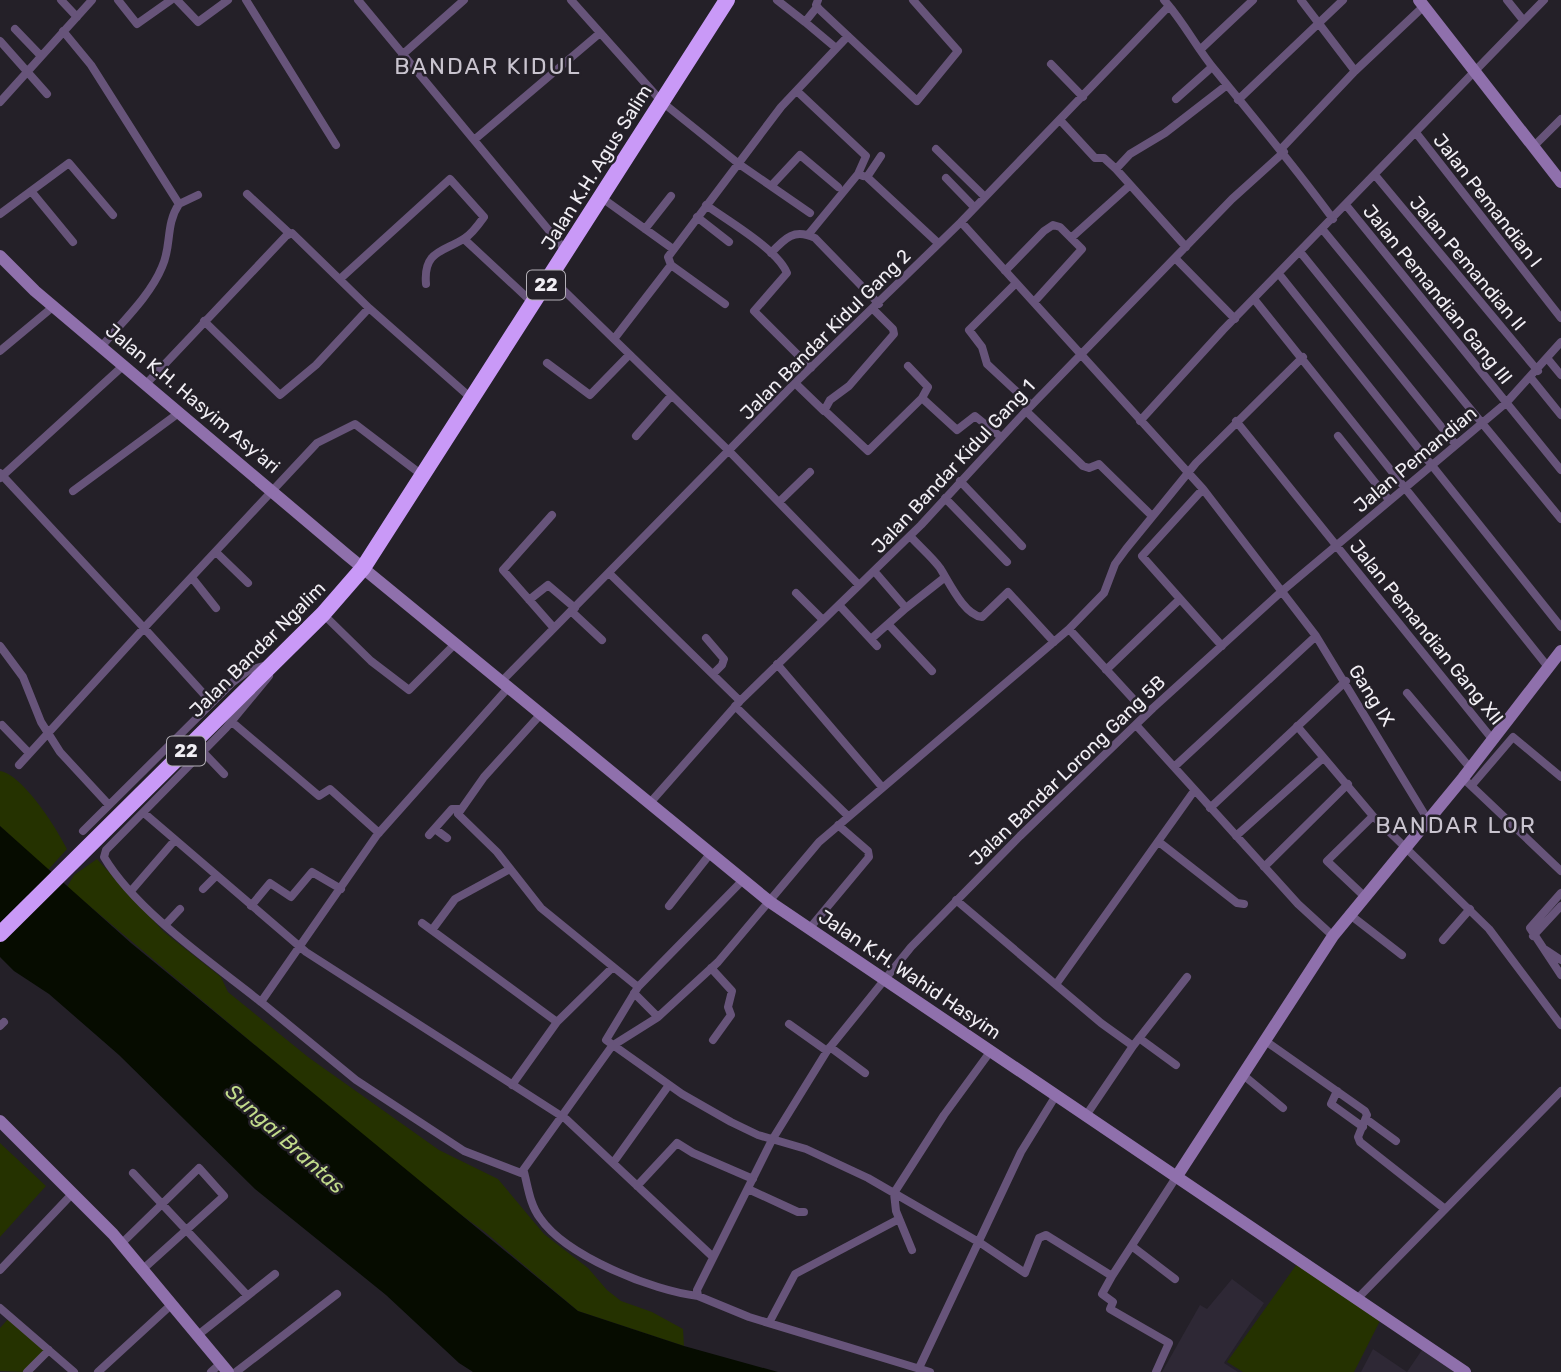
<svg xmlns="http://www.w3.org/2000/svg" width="1561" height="1372" viewBox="0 0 1561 1372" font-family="Rubik,sans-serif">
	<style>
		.built { fill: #2e2835 }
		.green { fill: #253200 }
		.water { fill: #060c00 }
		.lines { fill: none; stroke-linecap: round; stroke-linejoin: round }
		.street { stroke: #67547a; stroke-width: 8 }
		.secondary { stroke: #8f70ac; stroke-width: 12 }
		.highway { stroke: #c999f7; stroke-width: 16 }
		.labels { text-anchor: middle; stroke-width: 5; stroke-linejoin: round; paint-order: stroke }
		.shield { fill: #242028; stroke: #b4b0b7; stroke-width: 2 }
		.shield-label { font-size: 18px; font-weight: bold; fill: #f1eef4 }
		.street-label { font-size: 19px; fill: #f1eef4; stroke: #242028 }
		.water-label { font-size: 21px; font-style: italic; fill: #c2dc8b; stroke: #242028 }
		.quarter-label { font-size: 23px; letter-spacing: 2px; fill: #c9c4cf; stroke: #242028 }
	</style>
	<rect width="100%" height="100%" fill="#242028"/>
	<path class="built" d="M1232,1279L1264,1303L1224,1363L1238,1372H1162L1200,1305L1207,1309Z
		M1424,1347L1462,1372H1361L1373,1349L1407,1372Z"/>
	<path class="green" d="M0,771C23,775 56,827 67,849L48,870L0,826Z
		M97,859L164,932L221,977L228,992L308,1057L439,1150L498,1179L544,1234L588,1268L607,1290L621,1301L652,1312L683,1329L684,1346L578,1311L485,1232L431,1193L67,887L74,875Z
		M0,1143L46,1186L0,1237Z
		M1299,1261L1381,1319L1354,1372H1243L1227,1362Z
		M9,1318L47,1351L25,1372L0,1371V1328Z"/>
	<path class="water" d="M0,826L131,943L578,1311L684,1346L778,1372H473L459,1363L386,1295L255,1189L119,1055L49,994L14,971L0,957Z"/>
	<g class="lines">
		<path class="street" d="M61,0L77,17
			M118,0L137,24L171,0
			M177,0L198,22L228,0
			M246,0L336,145
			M358,0L566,251
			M571,0L662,102L739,164L810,213
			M777,0L805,22L817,7
			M818,0L816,5L819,9L917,101L958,51L913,0
			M1164,0C1184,22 1197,49 1215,70C1255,119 1295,167 1333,219
			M1301,0L1355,71
			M1507,0L1523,20
			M805,22L836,48
			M15,29L40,55
			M63,31L91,65L179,204C165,225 172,246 162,267C150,296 122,322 102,346
			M0,41L47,94
			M1202,48L1253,0
			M402,55L464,0
			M1051,64L1083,97
			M798,92L866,156L858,174
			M1176,99L1212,67
			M1238,100L1343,0
			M0,102L92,0
			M1060,120L1095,158H1104L1116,169L1186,247
			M1417,134L1561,318
			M474,140L600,33
			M1533,147L1561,119
			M1282,148L1355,71L1424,6
			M936,149L985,197
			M881,156L867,177L938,243
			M1116,169L1130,154L1165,133L1227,85
			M1375,175L1538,371
			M946,178L974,207
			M772,185L800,155L838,187
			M31,191L73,242
			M247,194L289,233
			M602,198L673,249
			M179,204L198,195
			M706,205C728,221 777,249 787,273L754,311L811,368
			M1346,205L1561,470
			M0,214L69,163L113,215
			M697,217L729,242
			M961,222L1203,489L1316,636L1428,820
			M645,229L671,196
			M1323,230L1561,519
			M808,235L858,174L863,176
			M1071,238L1129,186
			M464,239L534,304
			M771,253C785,238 794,228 815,238L879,304
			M1301,253L1456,445
			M1175,258L1235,319
			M1005,271L1044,231L1053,225L1060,227L1082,249L1034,302
			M1279,274L1561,627
			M550,277L730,452L859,585
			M340,279L450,179L484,217C479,224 472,234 465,238C444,252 423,250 426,284
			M1016,283L969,330L982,347L987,364L1031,405
			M1254,299L1548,667
			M725,304L671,265L668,257L781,107L848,36
			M204,321L280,395L316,365L369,308
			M614,339L671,265
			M0,351L54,306
			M1547,358L1561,375
			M547,363L590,395L629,355
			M908,366L928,387L922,398L957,430L975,416L1001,437
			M1531,378L1561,415
			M795,383L824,411L830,400L849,386L894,334L893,329L873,309
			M146,384L286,236L292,233L369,308L471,398
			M824,410L868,451L922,398
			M1026,411L1083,466L1089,468L1099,464L1103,468L1152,516
			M1140,421L1223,330L1544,0
			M1236,421L1493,740
			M636,436L671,396
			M1338,436L1389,500
			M0,473L144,628L317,443L355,424L422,475
			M0,478L124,365
			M960,481L1022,546
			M1203,489L1142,556L1222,646
			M73,491L180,412
			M945,498L1007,562
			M779,502L810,472
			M552,515L503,570L553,627
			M910,536C919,546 932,557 940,568C949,582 964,615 982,617L1008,592L1054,642
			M217,553L248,583
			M875,572L906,608L944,578
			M610,574L740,701
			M193,579L216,608
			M796,593L823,620
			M529,600L548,585L575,608
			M839,605L877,646
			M571,611L602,640
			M323,614L371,661L409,690L455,644
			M888,624L932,671
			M1069,629L1147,714
			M706,638L724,659L722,665L713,674
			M871,639L906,608
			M0,646L23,677L41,722L60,752L109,805
			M777,664L882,787
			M1106,670L1180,599
			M501,682L795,383L961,222L1169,6
			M508,688L377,835L261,1002L356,1080L464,1151L521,1173L612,1046L658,1017L718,962L819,842L1069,629L1104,593L1115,564L1126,549L1196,463L1303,357
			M1407,693L1471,769
			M735,706L848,816
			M540,715L484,777L458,814L497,852L541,908L638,987
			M232,722L319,796L330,789L379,833
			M2,725L29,753
			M1136,725L1298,904L1333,936
			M1297,726L1373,816L1327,861L1364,896
			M203,752L224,774
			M19,765L144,628L211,702
			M1174,767L1316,636
			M1463,778L1561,871
			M1472,785L1513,737L1561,777
			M649,804L740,701L921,525L1026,411L1232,199L1284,152
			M1210,808L1346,681
			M144,813L306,952L566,1119L713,1257
			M1373,816L1489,929L1561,1025
			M435,829L447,838
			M83,831L233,682L249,670L267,665
			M429,835L452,809H459
			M1236,836L1323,758
			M1159,842L1237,903L1244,904
			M1264,867L1348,784
			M742,881L638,987L606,1040L682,1094L731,1122L758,1135L806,1149L868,1178L982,1244L1025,1273L1039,1238L1046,1235L1112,1276L1177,1176
			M203,889L216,876
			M131,891L175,840
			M1561,893L1530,928L1561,975
			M956,900L1101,1023L1133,1046
			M251,906L270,883L291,897L312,872L341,889
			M669,906L710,854
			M1349,914L1402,955
			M422,923L557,1022
			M166,924L180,909
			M809,929L869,857L868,851L838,825
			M432,930L455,899L510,869
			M1533,936L1561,906
			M1443,940L1470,909
			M1546,950L1561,960
			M711,968L732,991L728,1007L731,1015L713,1040
			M1057,983L1194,791
			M634,993L658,1017
			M261,1002C212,963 136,911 104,857L106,850L226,728L269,676
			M789,1024L827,1051
			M0,1026L4,1022
			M1139,1038L1176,1065
			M1264,1040L1365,1111L1367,1115L1358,1137L1360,1142L1445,1209
			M830,1047L865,1073
			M1242,1074L1283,1108
			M512,1085L557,1022L613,967
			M1337,1091L1331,1104L1363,1127
			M1085,1117L1133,1046L1187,977
			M1366,1119L1396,1141
			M613,1163L669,1085
			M524,1172C528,1187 530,1205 540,1218C566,1256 653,1291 698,1296
			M133,1173L247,1295
			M637,1186L677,1143L693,1153L753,1179
			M748,1189L798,1212H804
			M121,1244L199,1168L224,1196L142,1270
			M1133,1247L1175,1279
			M912,1250L896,1211L894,1193L944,1115L990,1052
			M0,1270L72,1194
			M1112,1276L1102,1294L1113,1302L1110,1309L1169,1343L1156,1372
			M1356,1300L1561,1091
			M0,1308L74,1372
			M769,1323L795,1274L899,1219
			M198,1335L275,1274
			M919,1368L1021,1152L1055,1097
			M27,1372L49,1350
			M98,1372L172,1304
			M211,1372L221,1363
			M236,1372L337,1294
			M930,1372L749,1317L698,1296L697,1290L772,1140L827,1051L911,947L1020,836L1153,708L1281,592L1506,403L1561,342"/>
		<path class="secondary" d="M1419,0L1561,182
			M0,256L35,291L347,555L770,902L1465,1372
			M0,1121L113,1234L228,1372
			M1177,1176L1333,936L1463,778L1561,651"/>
		<path class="highway" d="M0,934L323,614L363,568L727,0"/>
	</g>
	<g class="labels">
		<g class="shield">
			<rect x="527" y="270.5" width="38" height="29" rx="5"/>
			<rect x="167" y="736.5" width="38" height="29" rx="5"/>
		</g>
		<g class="shield-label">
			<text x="546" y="291">22</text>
			<text x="186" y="757">22</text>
		</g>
		<g class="street-label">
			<text transform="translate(596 167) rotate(-58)" y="7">Jalan K.H. Agus Salim</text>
			<text transform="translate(1488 200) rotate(52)" y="7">Jalan Pemandian I</text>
			<text transform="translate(1468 263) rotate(50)" y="7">Jalan Pemandian II</text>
			<text transform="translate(1438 294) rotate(51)" y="7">Jalan Pemandian Gang III</text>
			<text transform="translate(825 334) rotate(-45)" y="7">Jalan Bandar Kidul Gang 2</text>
			<text transform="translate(193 398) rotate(40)" y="7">Jalan K.H. Hasyim Asy'ari</text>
			<text transform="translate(1415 459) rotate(-40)" y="7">Jalan Pemandian</text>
			<text transform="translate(953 466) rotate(-47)" y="7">Jalan Bandar Kidul Gang 1</text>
			<text transform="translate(1427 632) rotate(51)" y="7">Jalan Pemandian Gang XII</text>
			<text transform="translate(257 649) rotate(-45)" y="7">Jalan Bandar Ngalim</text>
			<text transform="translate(1372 695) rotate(58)" y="7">Gang IX</text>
			<text transform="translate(1067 770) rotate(-44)" y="7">Jalan Bandar Lorong Gang 5B</text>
			<text transform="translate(910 974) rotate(34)" y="7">Jalan K.H. Wahid Hasyim</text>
		</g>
		<g class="water-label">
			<text transform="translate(285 1139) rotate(42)" y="7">Sungai Brantas</text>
		</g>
		<g class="quarter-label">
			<text x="488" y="74">BANDAR KIDUL</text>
			<text x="1456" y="833">BANDAR LOR</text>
		</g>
	</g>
</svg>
